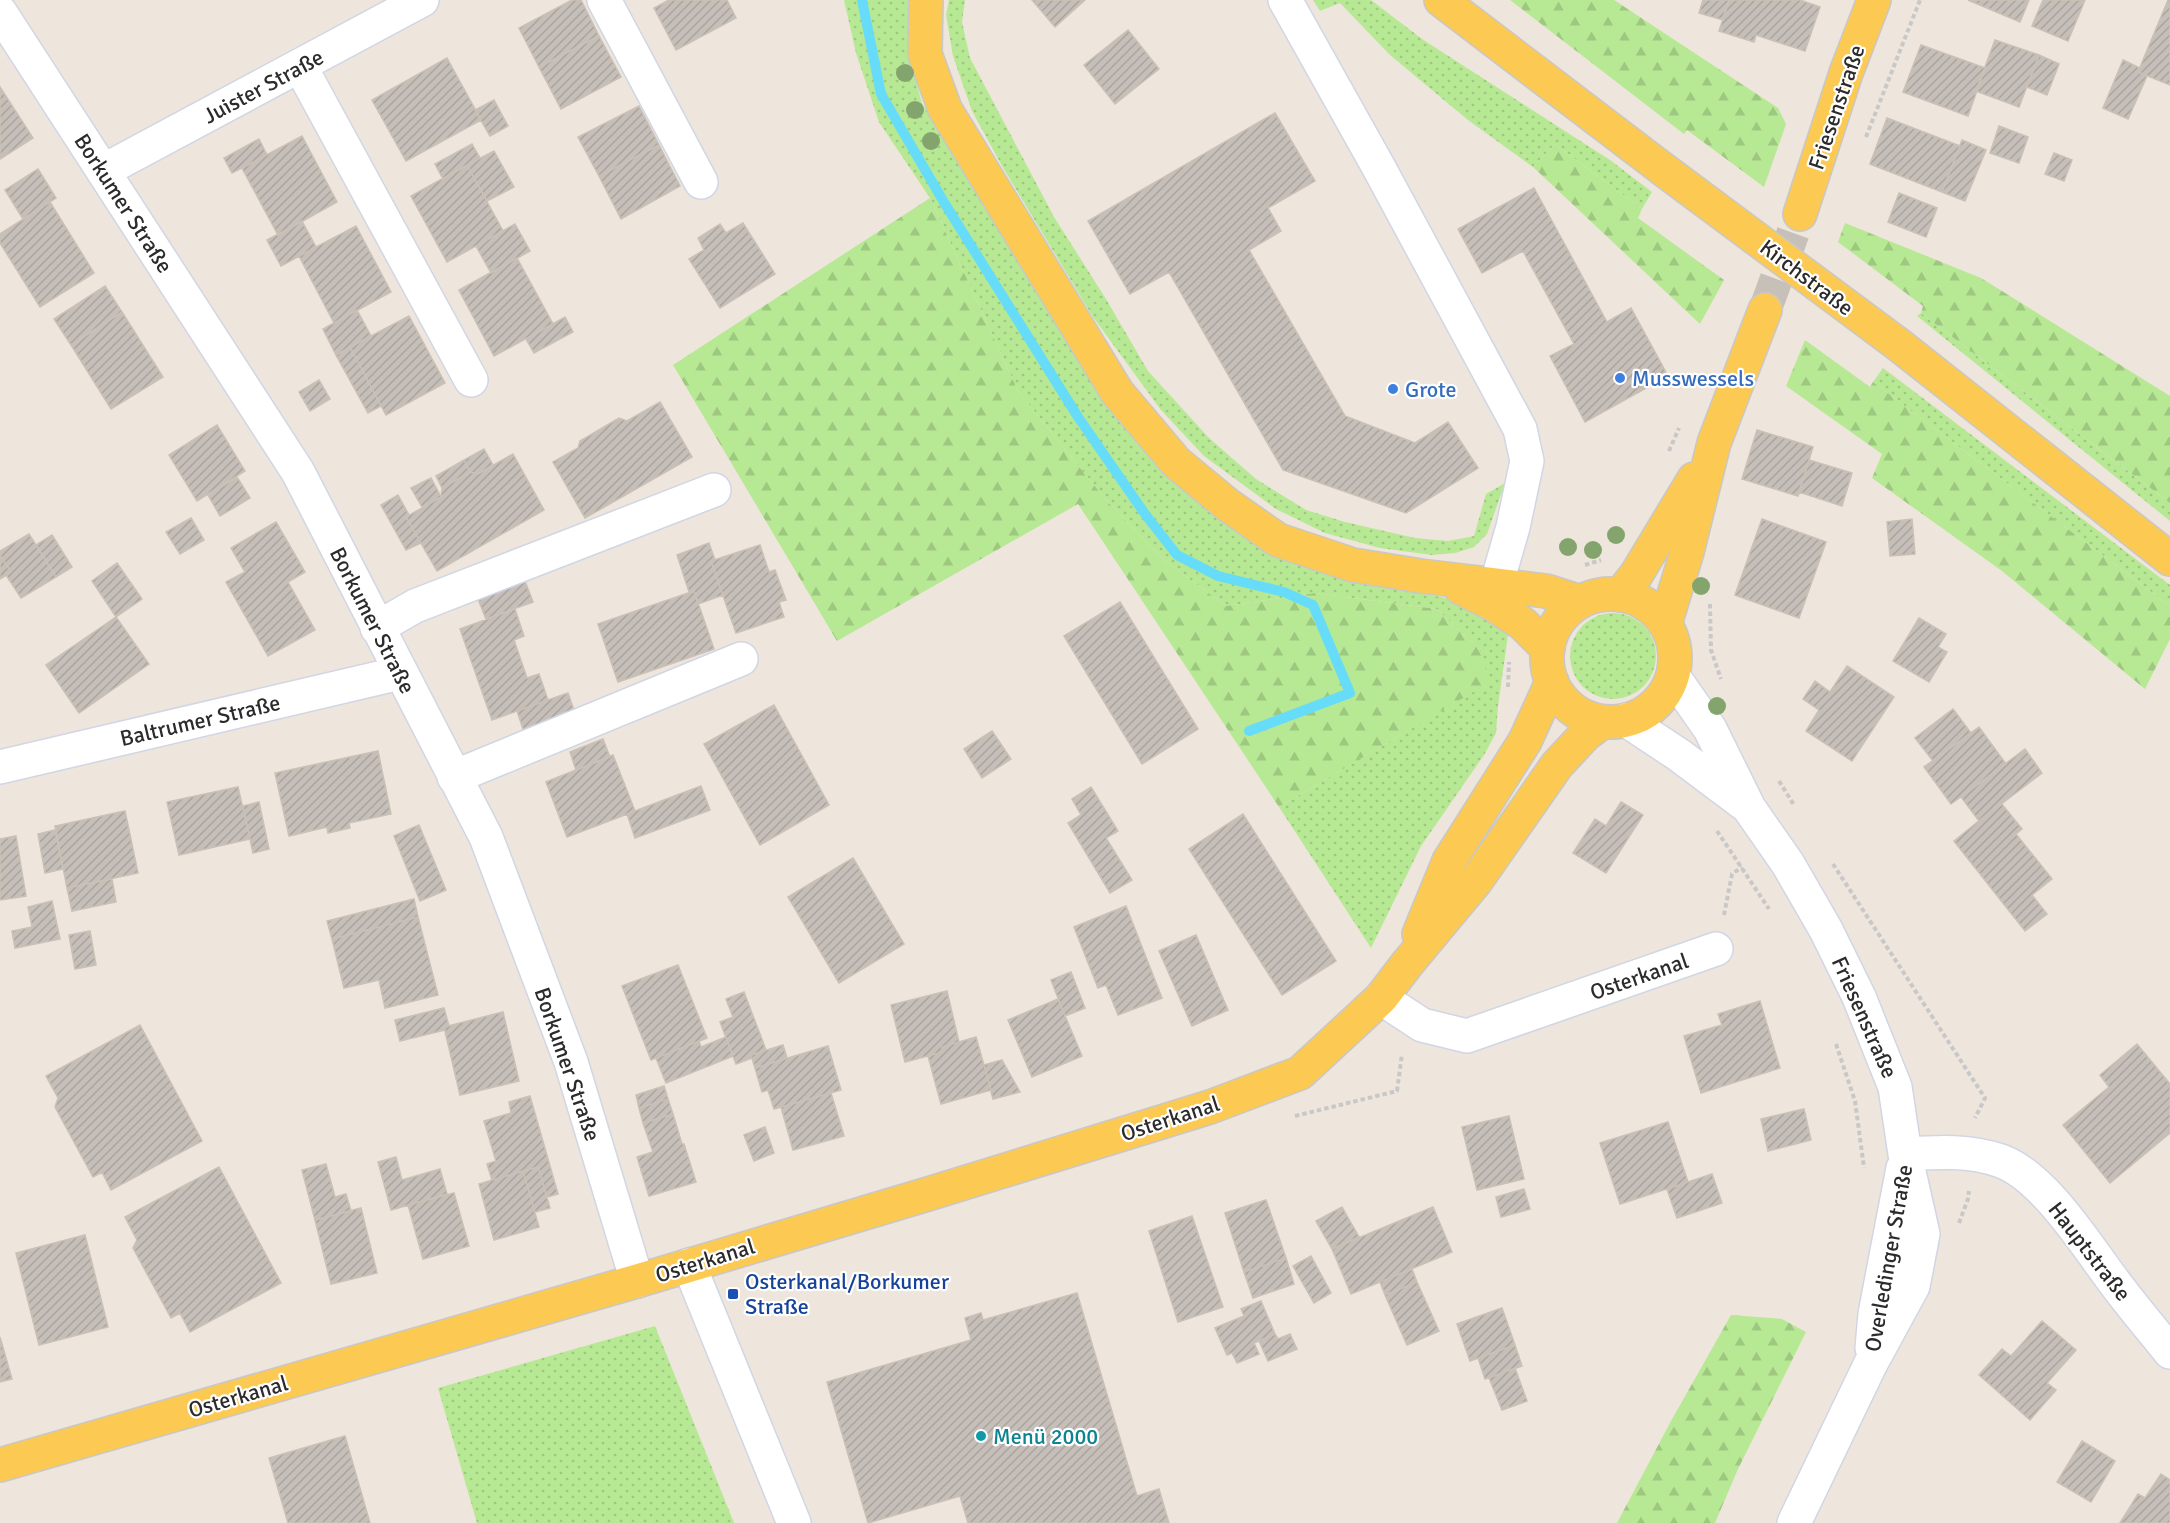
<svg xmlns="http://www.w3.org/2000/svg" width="2170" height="1523" viewBox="0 0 2170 1523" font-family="Signika,sans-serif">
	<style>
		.grass { fill: url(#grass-dots) }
		.forest { fill: url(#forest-firs) }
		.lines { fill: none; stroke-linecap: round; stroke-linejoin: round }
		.stream { stroke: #67dcf8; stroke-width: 10 }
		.building { fill: url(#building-hatch); stroke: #cac1b5; stroke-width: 1.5 }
		.major-tunnel { stroke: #c7c0b9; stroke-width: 33; stroke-dasharray: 33 16; stroke-linecap: butt }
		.minor-casing { stroke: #d1d6e5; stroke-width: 36 }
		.major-casing { stroke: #c8c8c8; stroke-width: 36 }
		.path { stroke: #c8c8c8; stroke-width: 4; stroke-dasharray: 4.5 3; stroke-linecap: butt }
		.minor { stroke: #fff; stroke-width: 33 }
		.major { stroke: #fcc953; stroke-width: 33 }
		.major-bridge-casing { stroke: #c8c8c8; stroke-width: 36; stroke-linecap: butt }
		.major-bridge { stroke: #fcc953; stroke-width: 33 }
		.tree { fill: #84a46e }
		.shop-dot { fill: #3f7fe0; stroke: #fff; stroke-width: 2 }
		.transit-dot { fill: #1a4fb4; stroke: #fff; stroke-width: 2 }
		.culture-dot { fill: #0f9aa8; stroke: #fff; stroke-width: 2 }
		.labels { text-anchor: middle; stroke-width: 4.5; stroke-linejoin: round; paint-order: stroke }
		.street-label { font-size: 22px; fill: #2b2b2b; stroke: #fff }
		.shop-label { font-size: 22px; fill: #366cbe; stroke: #fff; text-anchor: start }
		.transit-label { font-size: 22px; fill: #164399; stroke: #fff; text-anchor: start }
		.culture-label { font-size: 22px; fill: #0d838f; stroke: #fff; text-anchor: start }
	</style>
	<defs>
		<pattern id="grass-dots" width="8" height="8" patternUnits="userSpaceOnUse" patternTransform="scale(1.5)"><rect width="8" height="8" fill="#b7e994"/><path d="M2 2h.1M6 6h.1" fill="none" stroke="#9ec880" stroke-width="1.8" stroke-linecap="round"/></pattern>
		<pattern id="forest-firs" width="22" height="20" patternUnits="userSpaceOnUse" patternTransform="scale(1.5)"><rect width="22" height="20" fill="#b7e994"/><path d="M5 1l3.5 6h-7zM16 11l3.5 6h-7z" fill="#9ec880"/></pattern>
		<pattern id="building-hatch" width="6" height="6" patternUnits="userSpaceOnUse" patternTransform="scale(1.5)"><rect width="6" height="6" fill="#c6bfb9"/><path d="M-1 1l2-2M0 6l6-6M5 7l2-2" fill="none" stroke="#aaa49f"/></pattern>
	</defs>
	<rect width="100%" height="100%" fill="#eee5dc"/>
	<path class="grass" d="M844,0H909C908,38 911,66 922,103L1085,370L1125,426L1175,484L1248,537L1340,576L1395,589L1453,599L1509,628L1498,706L1496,733L1484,755L1421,846L1371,948L1279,807L1489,682L1479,649L1437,609L1315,593L1226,606L1164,560L1106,500L1018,391L930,198L879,122L856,53Z
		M949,0H965L962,22L970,58L1054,217L1106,299L1148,371L1209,438L1256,479L1306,510L1345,522L1415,538L1448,541L1474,536L1486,494L1505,483L1487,534L1474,547L1455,553L1432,555L1380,548L1325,533L1276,509L1204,456L1161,410L1093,317L1002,166L972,111L953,56L946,15Z
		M1313,0H1371L1422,39L1610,160L1652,192L1642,209L1555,144L1533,167L1468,120L1390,55L1340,3L1320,11Z
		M1921,313L2170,503V521L1917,316Z
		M1883,368L2170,585V606L1873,382Z
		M1570 656a43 43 0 1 1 86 0a43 43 0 1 1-86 0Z
		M655,1326L734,1523H477L438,1388Z"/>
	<path class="forest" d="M1510,0H1614L1778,108L1786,124L1764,187L1687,130L1684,134Z
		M1555,144L1642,209L1638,218L1724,280L1700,324L1533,167Z
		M930,198L1018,391L1106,500L1164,560L1226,606L1315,593L1437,609L1479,649L1490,682L1279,807L1078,504L837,641L673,365Z
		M1845,223L1981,278L2170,396V503L1921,313L1923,306L1838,242Z
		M1805,340L1870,387L1873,382L2170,606V639L2145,689L2002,571L1872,478L1882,454L1786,386Z
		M1731,1315L1782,1319L1806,1332L1738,1469L1715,1523H1617L1671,1421Z"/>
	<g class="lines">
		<path class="stream" d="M862,0L881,94L945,204L1078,417L1145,514L1177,555L1218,576L1284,592L1313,605L1350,693L1249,731"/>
	</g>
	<path class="building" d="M572,0H581L599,36L539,67L519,28Z
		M669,0H727L736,18L676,50L654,8Z
		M1032,0H1085L1055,27Z
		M1703,0H1729L1723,20L1699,13Z
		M1729,0H1800L1820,7L1805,51L1756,35L1754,42L1719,31Z
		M1968,0H2029L2020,22Z
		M2043,0H2085L2068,41L2032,26Z
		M2168,0H2170V85L2138,72Z
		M1128,30L1159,69L1115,104L1084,65Z
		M599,36L621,77L561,109L539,67Z
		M1995,40L2039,55L2019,107L1976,91Z
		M1921,45L1985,68L1968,116L1903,92Z
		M2039,55L2059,64L2047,95L2027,87Z
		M447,58L481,120L406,161L372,100Z
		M2123,60L2140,68L2138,72L2147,76L2128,119L2103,108Z
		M0,87L33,138L0,159Z
		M494,100L508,126L490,136L475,110Z
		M639,106L659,145L599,176L578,137Z
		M1275,113L1315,181L1268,208L1281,231L1249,250L1345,416L1415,443L1448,422L1478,468L1406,513L1283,470L1169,272L1130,294L1088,221Z
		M1887,118L1960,146L1942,192L1870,164Z
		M1999,126L2028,137L2019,163L1990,153Z
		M302,136L337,202L278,235L242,168Z
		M259,139L267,155L232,173L224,158Z
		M1962,140L1986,150L1965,201L1942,192Z
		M472,144L480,158L443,179L435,164Z
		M659,145L680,186L621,219L599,176Z
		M494,151L514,187L487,201L467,165Z
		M2054,153L2072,160L2064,181L2045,174Z
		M467,165L503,231L447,262L411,196Z
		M38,169L56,198L23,219L5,190Z
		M1534,188L1607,322L1631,308L1668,376L1585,422L1550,356L1574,344L1523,251L1482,273L1458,229Z
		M1899,193L1937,208L1926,237L1888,222Z
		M50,202L94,273L40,307L0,243V234Z
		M302,221L316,247L281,266L267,240Z
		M743,223L775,274L720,308L689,259L704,250L698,238L720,224L726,233Z
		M515,224L530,251L491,273L476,246Z
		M356,226L391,292L334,323L299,256Z
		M517,258L553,324L494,356L459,290Z
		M105,286L122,312L71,345L54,319Z
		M357,310L371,336L336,355L323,329Z
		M122,312L163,377L111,409L71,345Z
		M409,316L445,383L386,415L350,347Z
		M565,317L573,332L534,353L526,339Z
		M350,347L381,406L368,413L336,355Z
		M319,380L330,399L310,411L299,392Z
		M660,402L692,457L585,518L553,462L578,448L580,441L619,418L627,421Z
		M217,425L245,471L197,501L169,455Z
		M1757,430L1813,447L1798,496L1742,479Z
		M484,449L493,465L478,474L470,472L464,460Z
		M513,454L544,510L437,571L406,517L441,497L442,488L470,472L478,474Z
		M464,460L470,472L442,488L436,476Z
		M1809,460L1852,473L1842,506L1799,492Z
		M237,477L250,498L220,516L208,495Z
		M431,478L441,497L422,507L411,488Z
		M398,495L409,515L406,517L421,543L406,550L381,505Z
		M191,518L204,540L180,554L166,532Z
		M1762,519L1826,542L1799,618L1735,595Z
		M1912,519L1915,554L1890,556L1887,522Z
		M276,522L305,572L288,582L315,630L268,656L226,582L245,572L231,548Z
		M29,534L56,577L21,598L6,575L11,572L0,555V551Z
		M52,535L72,567L56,577L36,545Z
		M709,543L715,560L711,561L723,595L698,604L694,591L689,592L677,555Z
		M760,545L769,572L775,570L786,600L779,602L784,617L736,633L711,561Z
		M0,555L11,572L0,579Z
		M117,563L142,599L116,617L92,581Z
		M525,581L533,602L486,619L478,599Z
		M694,591L714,649L618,682L598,624Z
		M1120,602L1198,729L1142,764L1064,636Z
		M515,609L524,636L514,640L527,678L539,674L548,700L492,720L460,629Z
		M116,617L149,664L79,713L46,665Z
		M1919,618L1946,634L1938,647L1947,652L1929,682L1893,661Z
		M1847,666L1894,697L1852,761L1806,731L1819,710L1803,699L1815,681L1830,692Z
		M568,693L575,713L524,732L517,711Z
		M774,705L829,805L760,845L704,744Z
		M1953,709L1971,733L1933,761L1915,738Z
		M1979,727L2006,764L1951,804L1924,767Z
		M992,731L1011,759L982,778L964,749Z
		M603,739L610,757L576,770L570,752Z
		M2025,749L2042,773L1979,821L1961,797Z
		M378,751L391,814L349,823L350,828L328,833L327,827L289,836L275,773Z
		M613,755L635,811L567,837L546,782Z
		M701,786L710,810L635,838L627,814Z
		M238,787L250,839L179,855L167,802Z
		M1091,787L1118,831L1106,838L1132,880L1110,893L1068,823L1081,815L1072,799Z
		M259,802L269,849L253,853L243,806Z
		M1621,802L1643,815L1606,873L1573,853L1595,819L1606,826Z
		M2001,803L2022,829L2016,834L2052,879L2032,895L2047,914L2025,931L1954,841Z
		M125,811L138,873L67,888L55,826Z
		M1243,814L1336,961L1282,995L1189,849Z
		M419,825L446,890L420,901L394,836Z
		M55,830L63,869L45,873L38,834Z
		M16,836L26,896L0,900V839Z
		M853,858L904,944L839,983L788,897Z
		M112,879L116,902L72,911L67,888Z
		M414,899L418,917L332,939L327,921Z
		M52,901L60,939L15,948L12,931L32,927L28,907Z
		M1126,906L1162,998L1118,1015L1106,985L1098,988L1074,927Z
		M418,917L438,995L385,1008L379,980L344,988L332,939Z
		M90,931L96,965L75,969L69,935Z
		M1196,935L1228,1010L1192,1026L1159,951Z
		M678,965L707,1038L651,1060L622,986Z
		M1071,972L1085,1008L1065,1016L1051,980Z
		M947,991L959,1042L942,1047L943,1052L905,1062L891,1005Z
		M744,992L766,1050L751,1055L752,1058L736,1064L720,1022L733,1017L726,999Z
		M1058,999L1082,1056L1032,1077L1008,1020Z
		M1760,1001L1780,1068L1701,1093L1684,1036L1722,1025L1718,1014Z
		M444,1008L449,1026L444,1027L445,1030L400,1041L395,1020Z
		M503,1012L519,1081L460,1095L444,1027Z
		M140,1025L202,1141L111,1190L102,1172L93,1177L55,1107L58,1098L46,1076Z
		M726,1037L733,1056L666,1083L656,1058L699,1041L701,1047Z
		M976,1037L991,1090L941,1104L928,1056L943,1052L942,1047Z
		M2137,1044L2170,1084V1133L2110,1183L2063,1125L2109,1087L2100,1075Z
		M783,1045L787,1058L755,1068L751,1055Z
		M828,1046L841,1090L774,1109L768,1090L762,1092L755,1068Z
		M1002,1060L1020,1092L993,1099L984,1065Z
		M664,1086L668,1099L639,1108L636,1095Z
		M831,1093L844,1136L793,1150L781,1107Z
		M530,1096L558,1194L547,1197L538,1167L492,1180L487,1164L496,1161L484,1121L511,1113L509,1102Z
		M668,1099L673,1114L643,1123L639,1108Z
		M1804,1109L1811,1140L1768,1151L1761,1119Z
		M673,1114L682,1144H684L696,1182L649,1196L637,1157L653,1152L643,1123Z
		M1509,1116L1524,1179L1477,1190L1462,1127Z
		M1668,1122L1688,1182L1620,1204L1600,1143Z
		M765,1127L774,1153L754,1161L744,1135Z
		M396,1157L402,1180L440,1169L447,1194L391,1210L378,1162Z
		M326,1164L335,1197L346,1194L351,1211L315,1220L302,1170Z
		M219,1167L281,1283L190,1332L180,1313L171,1318L133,1248L137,1240L125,1217Z
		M538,1167L550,1208L535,1212L523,1171Z
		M523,1171L539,1227L494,1240L479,1184Z
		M1712,1174L1722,1203L1677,1218L1667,1189Z
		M1524,1189L1530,1209L1501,1217L1496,1197Z
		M454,1193L469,1246L423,1259L408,1205Z
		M1266,1200L1286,1258L1244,1272L1225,1213Z
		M1342,1207L1359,1237L1332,1249L1316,1221Z
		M1433,1207L1452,1252L1351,1294L1332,1249Z
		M361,1208L377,1273L331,1284L315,1220Z
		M1192,1216L1223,1307L1178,1322L1149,1231Z
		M85,1235L108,1327L39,1345L16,1253Z
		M1311,1256L1331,1293L1314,1303L1293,1266Z
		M1286,1258L1294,1284L1253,1298L1244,1272Z
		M1412,1269L1417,1282L1385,1295L1380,1282Z
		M1417,1282L1439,1331L1407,1345L1385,1295Z
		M1077,1293L1137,1496L1159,1489L1169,1523H968L960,1496L868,1523L827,1382L971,1340L965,1318L981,1313L983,1320Z
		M1261,1301L1275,1334L1254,1343L1259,1354L1237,1363L1232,1353L1227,1355L1215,1328L1244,1316L1241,1309Z
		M1502,1308L1515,1345L1470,1361L1457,1324Z
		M2042,1321L2076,1350L2047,1383L2056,1390L2030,1420L1979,1375L2002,1349L2011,1356Z
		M1275,1334L1278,1339L1290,1334L1297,1349L1268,1361L1259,1341Z
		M0,1337L12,1379L0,1382Z
		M1515,1345L1522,1366L1485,1379L1478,1358Z
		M1515,1368L1527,1401L1502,1410L1489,1378Z
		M345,1436L370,1523H288L269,1458Z
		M2082,1441L2115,1461L2091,1502L2057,1482Z
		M2161,1474L2170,1480V1523H2120L2138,1494L2145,1498Z"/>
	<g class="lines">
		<path class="major-tunnel" d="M1765,310L1800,214"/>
		<g class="minor-casing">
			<path id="minor" d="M604,0L701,182
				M1285,0L1378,166L1520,429L1527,461L1513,527L1491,603
				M0,12L298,472L486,837L571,1062L637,1281
				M300,66L471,380
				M103,171L422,0
				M377,628L415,606L714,490
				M1673,676L1710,729L1749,808L1788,864L1826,930L1859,997L1895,1087L1905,1154L1923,1234L1913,1286L1870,1365L1794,1523
				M1626,720L1679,755L1743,803
				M0,767L400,673
				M454,777L741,659
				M1381,998L1422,1025L1467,1036L1716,949
				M1905,1154C1938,1152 1970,1150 2001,1161C2047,1178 2091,1253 2121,1291C2137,1312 2154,1332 2170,1352
				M689,1265L794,1523
				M1872,1348L1875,1314L1903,1168"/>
		</g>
		<g class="major-casing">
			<path id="major" d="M926,0L925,54L945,109L1117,392L1176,462L1228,505L1278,540L1353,565L1421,576L1546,591L1580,602
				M1441,0L1664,170
				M1800,214L1846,73L1874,0
				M1899,345L2170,559
				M1461,588L1491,603L1523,624L1548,649
				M1547 658a64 64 0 1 1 128 0a64 64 0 1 1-128 0Z
				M1620,595L1636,575L1694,479
				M1665,624L1687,552L1714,443L1765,310
				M1419,934L1449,861L1525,741L1552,682
				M0,1465L637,1281L928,1194L1210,1107L1300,1073L1381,998L1407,964L1476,881L1557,765L1585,735L1602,722"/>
		</g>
		<path class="path" d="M1866,137L1920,0
			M1669,451L1679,428
			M1585,565L1601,560
			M1710,604L1711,650L1721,679
			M1508,687L1509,662
			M1779,781L1794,805
			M1717,831L1769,909
			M1833,864L1985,1098L1975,1118
			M1724,915L1732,874L1742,867
			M1836,1044L1855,1101L1864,1168
			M1295,1116L1397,1091L1402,1054
			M1959,1223L1968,1199L1969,1191"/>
		<use href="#minor" class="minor"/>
		<use href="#major" class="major"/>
		<g class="major-bridge-casing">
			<path id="major-bridge" d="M1664,170L1899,345"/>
		</g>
		<use href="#major-bridge" class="major-bridge"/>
	</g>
	<g class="tree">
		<circle cx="905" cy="73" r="9"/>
		<circle cx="915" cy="110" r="9"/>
		<circle cx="931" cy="141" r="9"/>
		<circle cx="1616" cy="535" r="9"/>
		<circle cx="1568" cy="547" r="9"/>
		<circle cx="1593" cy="550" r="9"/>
		<circle cx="1701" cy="586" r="9"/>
		<circle cx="1717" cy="706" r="9"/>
	</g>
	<g class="shop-dot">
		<circle cx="1620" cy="378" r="6"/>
		<circle cx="1393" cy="389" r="6"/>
	</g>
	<rect class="transit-dot" x="727" y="1288" width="12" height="12" rx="3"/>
	<circle class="culture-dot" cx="981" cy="1436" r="6"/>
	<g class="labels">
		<g class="street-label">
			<text transform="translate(263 86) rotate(-28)" y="8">Juister Straße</text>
			<text transform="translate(1836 107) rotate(-71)" y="8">Friesenstraße</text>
			<text transform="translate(124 203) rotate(57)" y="8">Borkumer Straße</text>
			<text transform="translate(1807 277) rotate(37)" y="8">Kirchstraße</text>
			<text transform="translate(373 620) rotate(63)" y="8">Borkumer Straße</text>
			<text transform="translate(200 720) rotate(-13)" y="8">Baltrumer Straße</text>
			<text transform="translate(1639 976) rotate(-19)" y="8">Osterkanal</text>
			<text transform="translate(1865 1017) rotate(66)" y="8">Friesenstraße</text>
			<text transform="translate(568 1064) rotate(71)" y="8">Borkumer Straße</text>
			<text transform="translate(1170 1118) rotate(-18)" y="8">Osterkanal</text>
			<text transform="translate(2090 1251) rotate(52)" y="8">Hauptstraße</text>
			<text transform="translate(1888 1258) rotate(-80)" y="8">Overledinger Straße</text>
			<text transform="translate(705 1260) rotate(-17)" y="8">Osterkanal</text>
			<text transform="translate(238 1396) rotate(-16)" y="8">Osterkanal</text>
		</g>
		<g class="shop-label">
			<text x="1632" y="386">Musswessels</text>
			<text x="1405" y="397">Grote</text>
		</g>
		<g class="transit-label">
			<text x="745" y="1289">Osterkanal/Borkumer<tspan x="745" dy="25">Straße</tspan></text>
		</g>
		<g class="culture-label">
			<text x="993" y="1444">Menü 2000</text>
		</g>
	</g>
</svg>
